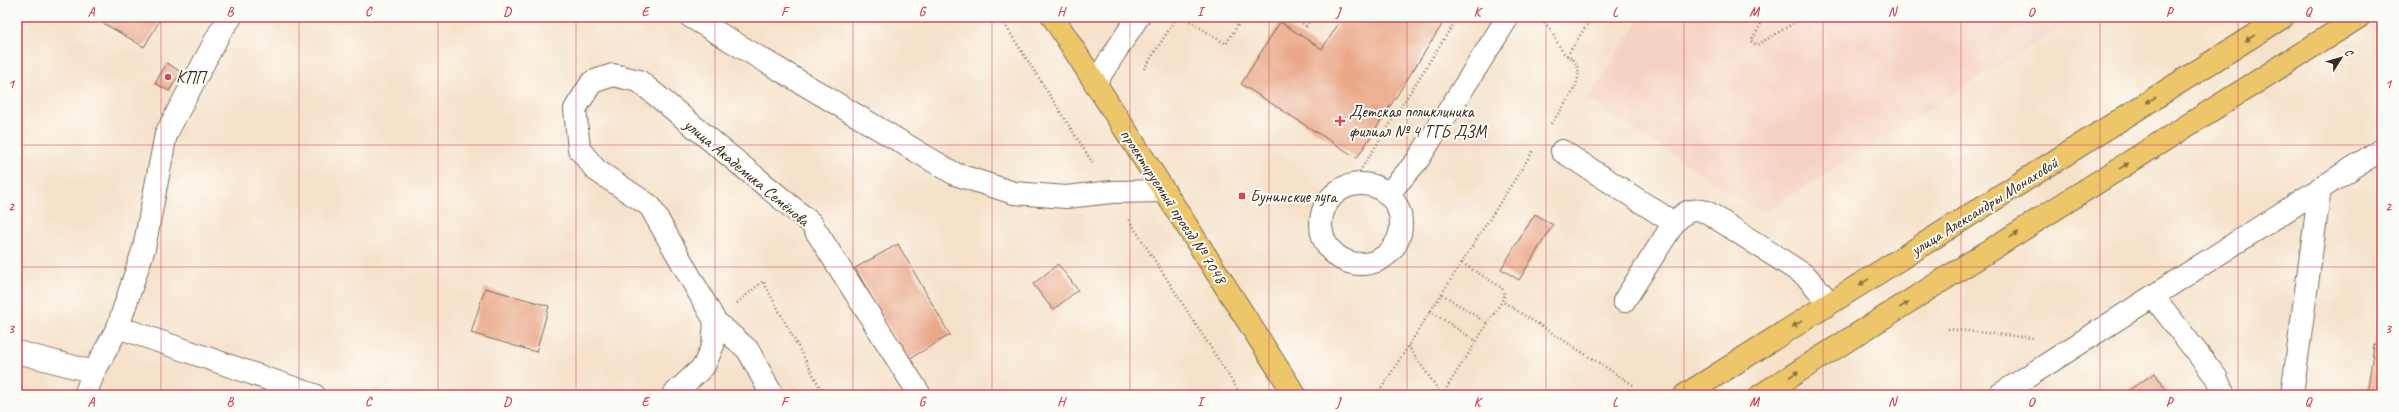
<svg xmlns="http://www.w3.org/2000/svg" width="2399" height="412" viewBox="0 0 2399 412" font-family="Caveat,sans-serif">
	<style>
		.built { fill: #f6d2c3 }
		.building { fill: #eaa889 }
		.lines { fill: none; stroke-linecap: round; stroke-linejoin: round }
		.minor-casing { stroke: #7c6a5b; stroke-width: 24 }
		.major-casing { stroke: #7c6a5b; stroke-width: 24 }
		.path { stroke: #7c6a5b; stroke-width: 2.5; stroke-dasharray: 1 3; stroke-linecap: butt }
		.minor { stroke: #fff; stroke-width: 22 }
		.major { stroke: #ecc669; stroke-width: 22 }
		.oneway { fill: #8b7040 }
		.grid { fill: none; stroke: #d1495b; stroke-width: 1; stroke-opacity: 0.55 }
		.poi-dot { fill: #d1495b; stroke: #fdfcf7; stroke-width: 1.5 }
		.labels { text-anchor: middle; stroke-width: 4; stroke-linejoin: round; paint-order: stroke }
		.poi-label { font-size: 17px; fill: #3b2a1e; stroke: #fdfcf7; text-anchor: start }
		.street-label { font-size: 17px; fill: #3b2a1e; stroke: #fdfcf7 }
		.neatline { fill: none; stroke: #d1495b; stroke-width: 1.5 }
		.grid-label { font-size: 13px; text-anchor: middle; font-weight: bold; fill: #d1495b }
	</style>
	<rect width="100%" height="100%" fill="#fdfcf7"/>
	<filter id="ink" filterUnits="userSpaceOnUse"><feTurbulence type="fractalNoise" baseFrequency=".025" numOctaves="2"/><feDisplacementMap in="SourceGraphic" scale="8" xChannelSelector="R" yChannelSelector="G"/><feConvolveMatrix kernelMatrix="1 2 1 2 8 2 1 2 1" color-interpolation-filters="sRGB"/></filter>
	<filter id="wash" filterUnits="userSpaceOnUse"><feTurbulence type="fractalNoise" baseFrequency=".012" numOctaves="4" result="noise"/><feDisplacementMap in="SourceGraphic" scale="16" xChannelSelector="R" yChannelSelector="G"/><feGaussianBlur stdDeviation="0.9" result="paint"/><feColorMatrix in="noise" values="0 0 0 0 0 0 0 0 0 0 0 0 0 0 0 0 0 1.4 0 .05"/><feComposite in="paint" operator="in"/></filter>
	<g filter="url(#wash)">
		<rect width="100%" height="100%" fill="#f6e2cb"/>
		<path class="built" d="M1641,17H2077L1763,213L1588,100Z"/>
		<g id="blocks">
			<path class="building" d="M93,17H162L144,47Z
				M1343,17H1430L1442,25L1357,158L1241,84L1280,22L1322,49Z
				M167,63L181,72L169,91L155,83Z
				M1535,214L1553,225L1519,280L1501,269Z
				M898,244L950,335L907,360L855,268Z
				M1058,264L1078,290L1053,310L1033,284Z
				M485,288L549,306L536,352L471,333Z
				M2374,345L2382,346V395H2367Z
				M2155,373L2169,395H2121Z"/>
		</g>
	</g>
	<g filter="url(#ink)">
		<use href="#blocks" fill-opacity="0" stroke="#7c6a5b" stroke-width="1"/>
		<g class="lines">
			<g class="minor-casing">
				<path id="minor" d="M691,17L955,174L1014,193L1066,197L1112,192L1163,191
					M1095,83L1138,17
					M1562,151L1674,223
					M1321 224a40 40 0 1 1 80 0a40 40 0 1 1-80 0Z
					M1388,194L1417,161L1508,17
					M2153,296L2216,377L2224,395
					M1624,301L1674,223C1685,211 1691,208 1707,212L1806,276L1830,303
					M715,321L748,350L772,395
					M118,327L314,395
					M17,352L94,372
					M85,395L94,372L118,327L144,248L166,134L220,32L231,17
					M673,395L704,366L713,345L715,321L650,206L596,170L579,149L575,109L592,82L613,75L639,81L811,223L920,395
					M1999,395L2382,149
					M2292,395L2320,188"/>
			</g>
			<g class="major-casing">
				<path id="major" d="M1053,17L1295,395
					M1685,395L2283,17
					M1761,395L2359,17"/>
			</g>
			<path class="path" d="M1000,17L1094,165
				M1183,17L1226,44L1243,17
				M1292,17L1306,26L1312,17
				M1538,17C1550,25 1554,37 1561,49C1564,55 1571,57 1575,62C1588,80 1560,110 1550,125
				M1765,17L1751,41L1757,45L1804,17
				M1567,56L1592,17
				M1144,69L1177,17
				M1351,185L1458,17
				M1129,220L1241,395
				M1462,263L1502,288L1505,295L1502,301L1635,386
				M1442,294L1488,324
				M737,303L763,281L824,395
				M1430,311L1476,341
				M1948,329L2033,338
				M1408,346L1442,395
				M1377,395L1533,151
				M1442,395L1502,301"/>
			<use href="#minor" class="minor"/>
			<use href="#major" class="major"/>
		</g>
		<defs><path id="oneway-solid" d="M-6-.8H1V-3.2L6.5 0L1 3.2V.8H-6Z"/></defs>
		<g class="oneway">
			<use href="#oneway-solid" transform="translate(2250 38) rotate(148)"/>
			<use href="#oneway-solid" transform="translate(2151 100) rotate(148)"/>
			<use href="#oneway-solid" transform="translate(2124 166) rotate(-32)"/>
			<use href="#oneway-solid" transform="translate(2014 235) rotate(-32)"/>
			<use href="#oneway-solid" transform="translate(1864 282) rotate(148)"/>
			<use href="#oneway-solid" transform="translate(1904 305) rotate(-32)"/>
			<use href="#oneway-solid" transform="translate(1797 324) rotate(148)"/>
			<use href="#oneway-solid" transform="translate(1794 374) rotate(-33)"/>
		</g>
	</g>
	<path class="grid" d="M161,17V395M299,17V395M438,17V395M576,17V395M715,17V395M853,17V395M992,17V395M1130,17V395M1269,17V395M1407,17V395M1546,17V395M1684,17V395M1823,17V395M1961,17V395M2100,17V395M2238,17V395M17,145H2382M17,267H2382"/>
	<g class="poi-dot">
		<circle cx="168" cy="77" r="4"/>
		<path d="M1338 115h4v4h4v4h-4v4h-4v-4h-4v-4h4z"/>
		<rect x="1238" y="192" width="8" height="8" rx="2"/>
	</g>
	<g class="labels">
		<g class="poi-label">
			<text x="176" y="83">КПП</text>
			<text x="1349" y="117">Детская поликлиника<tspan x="1349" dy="20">филиал № 4 ТГБ ДЗМ</tspan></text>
			<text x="1250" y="202">Бунинские луга</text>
		</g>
		<g class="street-label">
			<text transform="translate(747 172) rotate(40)" y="6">улица Академика Семёнова</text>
			<text transform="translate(1174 206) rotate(57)" y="6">проектируемый проезд № 7048</text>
			<text transform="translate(1984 206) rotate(-32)" y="6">улица Александры Монаховой</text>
		</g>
	</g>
	<rect width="2399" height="412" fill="none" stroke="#fdfcf7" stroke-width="44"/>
	<g transform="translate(2341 58) rotate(53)" stroke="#fdfcf7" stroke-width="3" paint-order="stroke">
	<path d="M0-3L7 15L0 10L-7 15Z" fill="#3b2a1e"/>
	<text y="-6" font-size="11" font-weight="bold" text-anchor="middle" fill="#3b2a1e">С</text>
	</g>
	<rect x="22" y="22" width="2355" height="368" class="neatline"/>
	<g class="grid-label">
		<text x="91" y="16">A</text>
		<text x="230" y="16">B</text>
		<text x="368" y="16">C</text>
		<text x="507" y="16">D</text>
		<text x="645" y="16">E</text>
		<text x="784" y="16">F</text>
		<text x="922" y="16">G</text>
		<text x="1061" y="16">H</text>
		<text x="1200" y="16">I</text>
		<text x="1338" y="16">J</text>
		<text x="1477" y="16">K</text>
		<text x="1615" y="16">L</text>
		<text x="1754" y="16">M</text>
		<text x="1892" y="16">N</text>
		<text x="2031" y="16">O</text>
		<text x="2169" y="16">P</text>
		<text x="2308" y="16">Q</text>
		<text x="11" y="88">1</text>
		<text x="2388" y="88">1</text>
		<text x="11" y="211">2</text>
		<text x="2388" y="211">2</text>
		<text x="11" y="333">3</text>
		<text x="2388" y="333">3</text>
		<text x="91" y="406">A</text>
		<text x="230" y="406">B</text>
		<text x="368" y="406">C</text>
		<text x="507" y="406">D</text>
		<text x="645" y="406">E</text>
		<text x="784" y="406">F</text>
		<text x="922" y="406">G</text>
		<text x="1061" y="406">H</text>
		<text x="1200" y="406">I</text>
		<text x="1338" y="406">J</text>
		<text x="1477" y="406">K</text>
		<text x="1615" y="406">L</text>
		<text x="1754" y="406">M</text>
		<text x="1892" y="406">N</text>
		<text x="2031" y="406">O</text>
		<text x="2169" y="406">P</text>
		<text x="2308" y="406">Q</text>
	</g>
</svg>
